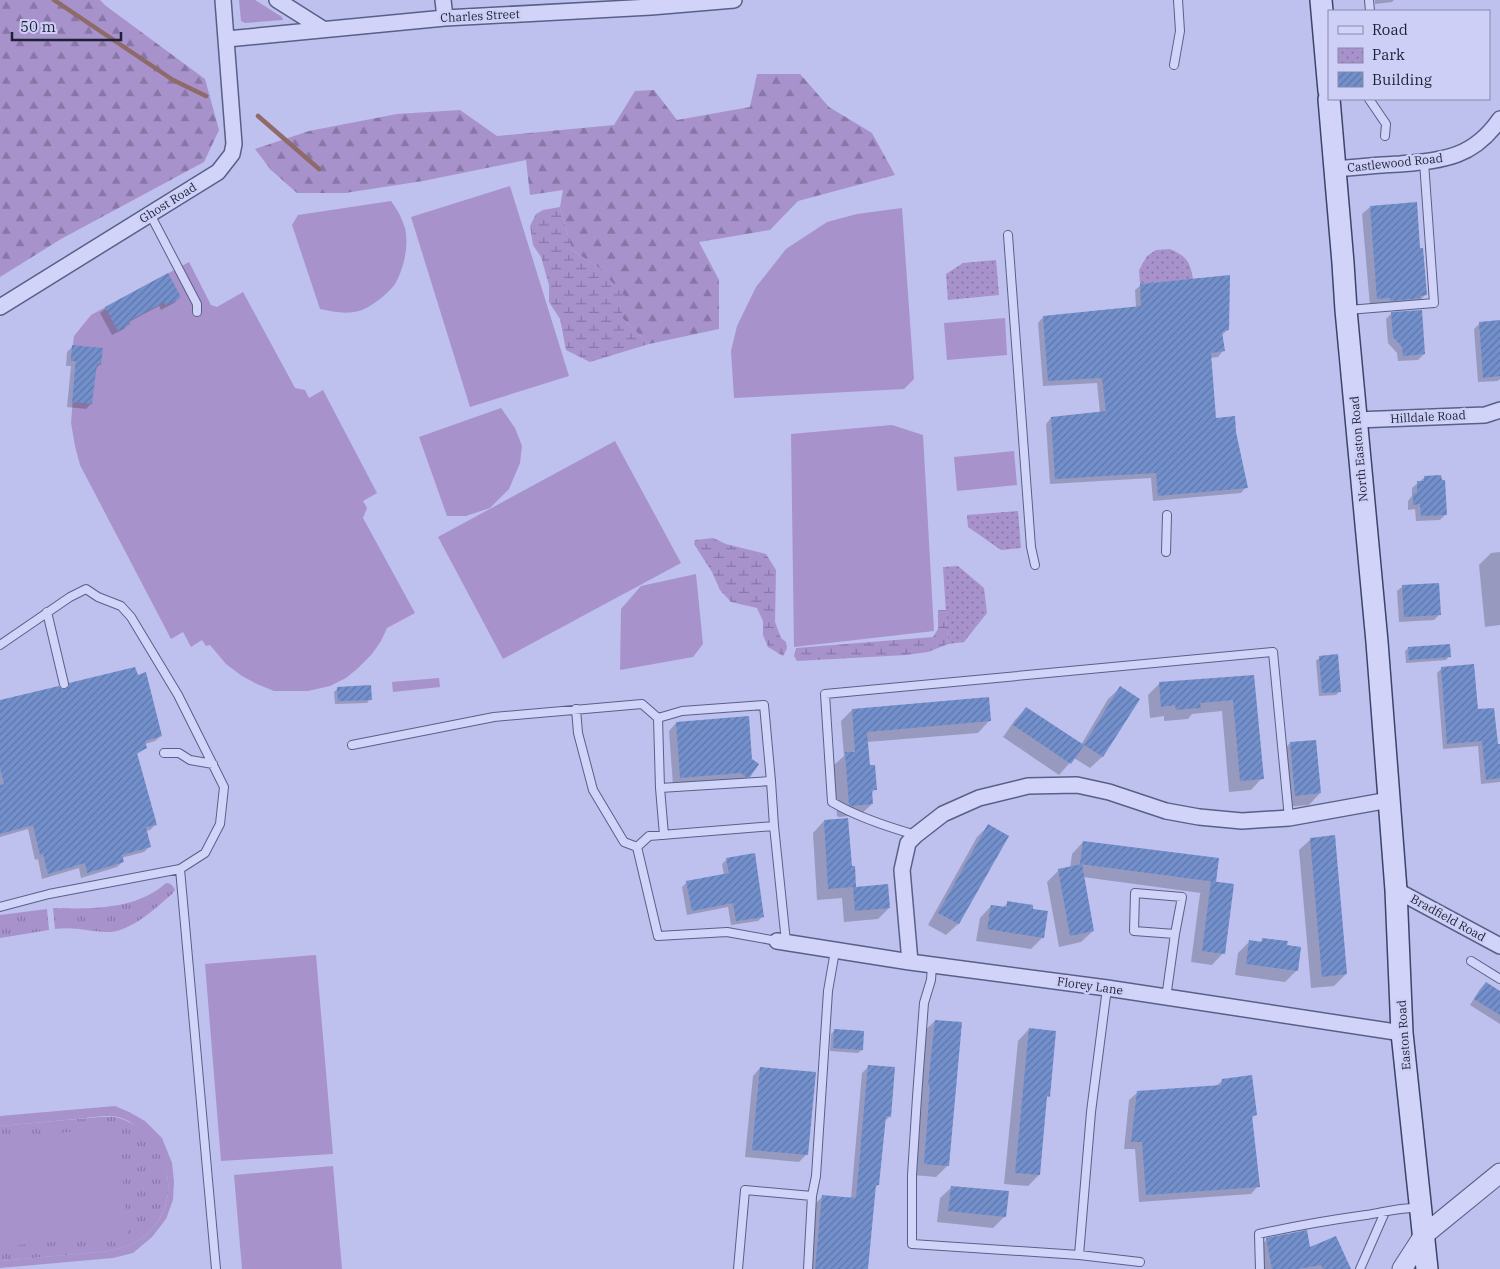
<svg xmlns="http://www.w3.org/2000/svg" width="1500" height="1269" viewBox="0 0 1500 1269" font-family="'IBM Plex Serif',serif">
	<style>
		.grass { fill: url(#grass-tufts) }
		.forest { fill: url(#forest-firs) }
		.wetland { fill: url(#wetland-marsh) }
		.park { fill: url(#park-dots) }
		.garden { fill: #a892cc }
		.shadow { fill: #0003 }
		.lines { fill: none; stroke-linecap: round; stroke-linejoin: round }
		.stream { stroke: #8e6a69; stroke-width: 4.5 }
		.building { fill: url(#building-hatch) }
		.service-casing { stroke: #576187; stroke-width: 10 }
		.minor-casing { stroke: #576187; stroke-width: 18 }
		.tertiary-casing { stroke: #576187; stroke-width: 21 }
		.secondary-casing { stroke: #3a4569; stroke-width: 24 }
		.service { stroke: #d2d3f9; stroke-width: 8 }
		.minor { stroke: #d2d3f9; stroke-width: 15 }
		.tertiary { stroke: #d2d3f9; stroke-width: 19 }
		.secondary { stroke: #d2d3f9; stroke-width: 21 }
		.labels { text-anchor: middle; stroke-width: 5; stroke-linejoin: round; paint-order: stroke }
		.street-label { font-size: 12px; fill: #1c2236; stroke: #cecff6 }
	</style>
	<defs>
		<pattern id="grass-tufts" width="24" height="20" patternUnits="userSpaceOnUse" patternTransform="scale(1.25)"><rect width="24" height="20" fill="#a892cc"/><path d="M3 7l-1-3M5 7V3M7 7l1-3M15 17l-1-3M17 17v-4M19 17l1-3" fill="none" stroke="#8877a6"/></pattern>
		<pattern id="forest-firs" width="22" height="20" patternUnits="userSpaceOnUse" patternTransform="scale(1.25)"><rect width="22" height="20" fill="#a892cc"/><path d="M5 1l3.5 6h-7zM16 11l3.5 6h-7z" fill="#8877a6"/></pattern>
		<pattern id="wetland-marsh" width="20" height="14" patternUnits="userSpaceOnUse" patternTransform="scale(1.25)"><rect width="20" height="14" fill="#a892cc"/><path d="M1 5h8M5 5V1M11 12h8M15 12V8" fill="none" stroke="#8877a6"/></pattern>
		<pattern id="park-dots" width="8" height="8" patternUnits="userSpaceOnUse" patternTransform="scale(1.25)"><rect width="8" height="8" fill="#a892cc"/><path d="M2 2h.1M6 6h.1" fill="none" stroke="#8877a6" stroke-width="1.8" stroke-linecap="round"/></pattern>
		<pattern id="building-hatch" width="6" height="6" patternUnits="userSpaceOnUse" patternTransform="scale(1.25)"><rect width="6" height="6" fill="#7390cd"/><path d="M-1 1l2-2M0 6l6-6M5 7l2-2" fill="none" stroke="#5e75a7"/></pattern>
	</defs>
	<rect width="100%" height="100%" fill="#bec0ee"/>
	<path class="grass" d="M166,883C171,883 173,886 175,890L172,894C156,908 131,931 110,932C92,932 74,926 55,929L53,908C91,909 136,910 166,883Z
		M47,909L49,930L0,938V915Z
		M100,1117C106,1117 113,1116 119,1118C167,1133 186,1197 148,1233C138,1243 123,1248 110,1251L0,1261V1126Z"/>
	<path class="forest" d="M0,0H100L106,6L205,79L219,130L204,162L61,239L0,277Z
		M757,74H800L829,107L872,133L895,175L798,201L770,230L699,242L719,280V329L649,344L621,317L599,268L572,250L560,207L563,190L530,195L526,160L423,181L345,193H297L271,170L255,149L309,131L397,114L460,110L497,136L614,125L635,91L654,90L677,120L750,107Z"/>
	<path class="wetland" d="M560,207L572,250L599,268L625,296L621,317L649,344L590,362L566,350L560,319L549,302V285L541,257L533,245L530,226L536,214L543,210Z
		M713,538L726,544L766,554L776,570L775,622L781,638L786,642L787,648L783,656L768,647L763,635V621L757,608L731,602L720,590L712,572L694,544L695,540Z
		M938,610H946L948,644L928,652L906,655L797,661L794,656L796,648L933,637L938,629Z"/>
	<path class="park" d="M1170,249C1186,256 1190,261 1193,279L1140,284L1139,270L1147,256L1156,250Z
		M996,260L999,295L948,300L946,274L963,263Z
		M1018,511L1021,548L1001,550L968,527L967,515Z
		M958,566L984,588L987,613L964,642L948,644L943,567Z"/>
	<path class="garden" d="M239,0H255L282,17L283,20L245,23L241,21Z
		M510,186L569,376L470,407L411,217Z
		M391,201C397,209 402,218 405,228C409,245 404,269 395,284C390,292 371,307 362,310C348,315 334,312 320,309L292,225L298,215Z
		M902,208L914,379L904,389L734,398L731,351L737,326L756,287L786,249L827,222L857,214Z
		M189,262L211,305L217,307L243,292L295,388L305,390L309,398L323,390L377,493L363,501L367,508L363,518L415,613L387,628L381,641L372,654L357,669L346,678L330,686L308,691H274L257,684L242,676L226,664L210,645L206,646L202,640L191,647L183,632L171,639L80,465L75,446L71,423L76,361H71L74,336L91,315Z
		M1005,318L1007,355L947,360L944,323Z
		M501,408L515,428L522,446L520,463L509,489L490,508L466,516H447L419,437Z
		M892,425L923,435L934,631L794,647L791,434Z
		M615,441L681,563L503,659L438,537Z
		M1014,451L1017,485L957,491L954,457Z
		M696,574L703,644L693,657L620,670L621,609L641,586Z
		M439,678L440,687L393,692L392,682Z
		M316,955L333,1154L221,1161L205,964Z
		M115,1106L129,1112L145,1121L162,1138L172,1163L174,1181L173,1200L166,1219L152,1237L133,1253L113,1258L0,1268V1261L110,1251C123,1248 138,1243 148,1233C175,1208 174,1168 151,1141C143,1131 131,1120 118,1117C105,1114 89,1118 76,1119C51,1121 25,1124 0,1126V1116Z
		M118,1127L128,1234L0,1247V1139Z
		M333,1166L342,1269H242L234,1175Z"/>
	<path class="shadow" d="M1375,0H1394L1392,2L1375,4Z
		M1370,207L1426,294L1418,302L1370,306L1362,214Z
		M1141,285L1227,330L1221,336L1223,351L1218,357L1210,358L1215,420L1235,432L1246,487L1241,493L1153,501L1151,478L1050,484L1046,424L1051,418L1100,413L1097,383L1043,386L1038,323L1043,317L1136,307L1135,290Z
		M180,297L174,303L161,310L159,306L129,322V323L124,329L112,335L100,313L106,308Z
		M1392,313L1424,354L1418,360L1398,361L1397,353L1388,343L1386,319Z
		M1480,323L1500,330V379L1498,381L1478,382L1474,329Z
		M73,346L100,364L95,370L91,404L86,409L67,407L71,366H66L67,352Z
		M1425,477L1446,514L1440,520L1416,521L1415,509L1408,510V501L1412,496V488Z
		M1500,552V625L1485,627L1479,565L1491,553Z
		M1403,586L1440,614L1434,620L1399,622L1397,591Z
		M1408,648L1449,656L1446,660L1406,663L1405,651Z
		M1320,657L1340,691L1336,695L1319,696L1316,661Z
		M1442,668L1477,711L1497,746L1500,745V782L1481,784L1478,746L1443,749L1437,673Z
		M1253,677L1262,778L1251,790L1229,792L1222,711L1192,714L1188,719L1164,721V716L1150,718L1148,695L1159,684Z
		M70,684L161,736L155,741L145,744L146,748L136,755L155,825L150,830L146,831L149,847L144,852L121,858L122,862L117,867L81,878L79,868L42,879L38,859L35,860L28,829L0,837V701L64,690Z
		M338,688L370,699L367,703L335,704L334,692Z
		M1120,688L1138,699L1102,757L1090,768L1074,758L1059,775L1003,737L1015,720L1026,708L1081,745L1108,699Z
		M852,710L989,721L978,733L867,742L869,767L875,789L871,794L872,804L860,815L839,817L837,816L834,765L844,756L841,721Z
		M676,723L749,776L741,784L673,785L669,731Z
		M1290,743L1320,793L1309,805L1284,807L1279,755Z
		M824,821L851,867L855,888L889,908L878,919L844,922L842,898L817,900L813,833Z
		M988,826L1007,836L958,924L946,935L928,925L977,837Z
		M1311,839L1346,974L1334,986L1311,988L1299,850Z
		M1083,842L1214,881L1223,953L1212,965L1191,962L1200,894L1201,893L1083,877L1093,931L1081,942L1059,947L1047,882L1059,870L1070,868L1072,854Z
		M727,859L763,916L758,921L731,925L728,907L687,915L682,887L687,882L724,875L722,864Z
		M1008,902L1043,937L1031,949L976,941L980,918L991,906L1003,908Z
		M1263,939L1286,946L1297,970L1285,982L1235,975L1238,953L1249,942L1259,943Z
		M1486,983L1500,992V1024L1470,1005L1480,989Z
		M935,1021L948,1165L936,1177L913,1175L923,1032Z
		M1029,1029L1048,1096L1046,1099L1039,1175L1028,1186L1004,1184L1018,1041Z
		M834,1031L862,1050L858,1053L830,1051L831,1034Z
		M869,1066L890,1116L884,1122L878,1185L874,1189L867,1269H810L816,1203L823,1196L851,1198L862,1073Z
		M760,1068L807,1154L799,1162L745,1157L753,1076Z
		M1223,1080L1255,1115L1251,1119L1258,1186L1251,1194L1139,1202L1135,1149H1124L1129,1100L1137,1093L1216,1086Z
		M952,1187L1005,1216L993,1228L937,1222L940,1198Z
		M1267,1239L1309,1249L1349,1269H1265L1261,1246Z"/>
	<g class="lines">
		<path class="stream" d="M54,0L173,80L206,96
			M258,116L319,169"/>
	</g>
	<path class="building" d="M1417,202L1420,248H1423L1427,295L1420,296L1421,298L1390,301V298L1377,299L1370,206Z
		M168,273L181,297L166,306L164,302L129,321L131,324L118,331L105,307Z
		M1230,275L1229,330L1222,332L1225,351L1211,353L1216,418L1235,416L1236,432L1248,488L1158,496L1156,473L1055,479L1051,417L1106,411L1102,378L1048,381L1043,316L1141,306L1140,284Z
		M1422,310L1425,354L1403,356L1402,347L1393,337L1391,312Z
		M1500,320V376L1483,378L1479,322Z
		M72,345L103,348L101,365L97,364L92,404L72,402L76,361H71Z
		M1441,475L1442,480H1445L1447,515L1421,516L1420,504L1413,505V494L1417,493V481H1424V476Z
		M1439,583L1441,615L1404,617L1402,585Z
		M1450,644L1451,657L1409,660L1408,647Z
		M1338,654L1341,692L1322,693L1319,656Z
		M1474,664L1478,709L1494,708L1498,744H1500V778L1486,780L1482,741L1447,744L1441,667Z
		M135,667L138,675L146,672L162,736L145,741L147,748L137,753L157,825L146,827L151,847L122,855L124,862L87,873L85,863L48,874L43,854L40,855L33,825L0,834V785L4,784L0,768V700L59,686L62,689H66L69,686V683Z
		M1254,675L1264,779L1240,781L1233,700L1200,703L1201,708L1187,709L1176,710L1175,705L1161,707L1159,682Z
		M371,685L372,700L338,701L337,687Z
		M1120,686L1140,699L1103,757L1084,745Z
		M989,697L991,721L867,732L870,765H875L877,790H872L873,804L851,806L849,805L845,752H855L852,709Z
		M1026,707L1084,745L1071,764L1013,725Z
		M749,716L752,759L759,764L750,777H746L741,773L680,778L676,722Z
		M1316,740L1321,793L1295,796L1290,742Z
		M848,818L852,866H855L856,887L888,884L890,908L855,911L853,887L828,889L824,820Z
		M988,824L1009,836L959,924L938,913Z
		M1335,835L1347,974L1322,977L1310,838Z
		M1083,841L1219,858L1216,882L1080,864Z
		M755,853L764,917L736,921L733,903L692,911L686,881L729,873L726,858Z
		M1082,864L1094,931L1070,936L1058,869Z
		M1211,881L1234,884L1225,954L1202,951Z
		M1007,901L1033,905V909L1048,911L1044,938L987,929L991,905L1007,907Z
		M1262,938L1288,941L1287,945L1301,947L1298,971L1246,964L1249,940L1262,942Z
		M1486,982L1500,991V1015L1474,999Z
		M935,1020L962,1022L949,1166L924,1164L930,1086L928,1085Z
		M1029,1028L1056,1031L1050,1097L1047,1096L1040,1175L1015,1173Z
		M834,1029L864,1031L863,1050L833,1048Z
		M868,1065L895,1067L891,1117L886,1116L879,1185H876L868,1269H815L822,1195L856,1198Z
		M760,1067L816,1072L808,1155L752,1150Z
		M1252,1075L1257,1115L1252,1116L1260,1187L1146,1195L1142,1142H1131L1137,1091L1221,1085L1222,1079Z
		M951,1186L1009,1191L1006,1217L948,1211Z
		M1307,1230L1310,1247L1336,1236L1351,1269H1323L1321,1265L1298,1269H1272L1266,1238Z"/>
	<g class="lines">
		<g class="service-casing">
			<path id="service" d="M1369,0L1370,11
				M1174,65L1180,31L1178,0
				M1369,99L1386,124L1385,136
				M150,214L197,304V312
				M1008,235L1031,547L1035,565
				M1348,310L1434,303L1424,162
				M1166,552L1167,515
				M47,612L64,684
				M0,645L70,597L86,589L98,597L121,606L131,617L178,695L224,787L220,824L205,853L180,869L216,1269
				M576,709L578,733L593,790L624,842L637,847
				M658,718L682,711L764,705L771,781
				M352,745L494,717L642,704L658,718L660,788
				M164,753H179L190,760L213,764
				M664,835L660,788L771,781L774,826
				M916,835C888,827 857,817 832,802L825,694L1273,652L1289,818
				M0,907L49,894L180,869
				M777,941L727,932L658,936L637,847L649,836L774,826L786,942
				M1471,961L1500,979
				M932,965L931,980L924,1003L917,1097L912,1175V1244L1079,1255L1091,1112L1107,988
				M1166,998L1175,934L1134,931L1135,893L1182,897L1175,934
				M1079,1255L1140,1262
				M738,1269L745,1190L812,1196
				M808,1269L812,1196L816,1176L828,991L835,951
				M1260,1269L1259,1234C1295,1226 1330,1220 1366,1215C1385,1212 1400,1207 1419,1208
				M1360,1269L1385,1212"/>
		</g>
		<g class="minor-casing">
			<path id="minor" d="M277,0L323,29
				M443,0L445,18
				M227,39L445,18L651,7L734,0
				M1335,169C1357,167 1378,165 1400,164C1444,160 1473,158 1500,119
				M0,307L218,172L232,154L234,144L223,0
				M1356,420L1485,415L1500,410
				M1396,890L1500,946
				M777,941L910,962L1107,988L1402,1033
				M910,962L902,870L908,843L916,835L943,814L979,798L1028,786L1077,785L1109,792L1166,811L1199,817L1242,821L1289,818L1389,800"/>
		</g>
		<g class="tertiary-casing">
			<path id="tertiary" d="M1402,1269L1424,1235L1500,1173"/>
		</g>
		<g class="secondary-casing">
			<path id="secondary" d="M1321,0L1329,91
				M1329,99L1343,263L1346,310L1377,642L1396,890L1402,1033L1427,1269"/>
		</g>
		<use href="#service" class="service"/>
		<use href="#minor" class="minor"/>
		<use href="#tertiary" class="tertiary"/>
		<use href="#secondary" class="secondary"/>
	</g>
	<g class="labels">
		<g class="street-label">
			<text transform="translate(480 16) rotate(-3)" y="4">Charles Street</text>
			<text transform="translate(1395 163) rotate(-6)" y="4">Castlewood Road</text>
			<text transform="translate(168 203) rotate(-32)" y="4">Ghost Road</text>
			<text transform="translate(1428 417) rotate(-3)" y="4">Hilldale Road</text>
			<text transform="translate(1359 449) rotate(-95)" y="4">North Easton Road</text>
			<text transform="translate(1448 918) rotate(29)" y="4">Bradfield Road</text>
			<text transform="translate(1090 986) rotate(8)" y="4">Florey Lane</text>
			<text transform="translate(1404 1035) rotate(-94)" y="4">Easton Road</text>
		</g>
	</g>
	<rect x="1328" y="10" width="162" height="90" fill="#cecff6" stroke="#878aa9"/>
	<rect x="1338" y="26" width="25" height="8" fill="#d2d3f9" stroke="#878aa9"/>
	<text x="1372" y="35" font-size="15" fill="#1c2236">Road</text>
	<rect x="1338" y="48" width="25" height="15" fill="url(#park-dots)" stroke="#878aa9"/>
	<text x="1372" y="60" font-size="15" fill="#1c2236">Park</text>
	<rect x="1338" y="72" width="25" height="15" fill="url(#building-hatch)" stroke="#878aa9"/>
	<text x="1372" y="85" font-size="15" fill="#1c2236">Building</text>
	<path d="M12 32v8h109v-8" fill="none" stroke="#1c2236" stroke-width="2.5"/>
	<text x="20" y="32" font-size="15" fill="#1c2236" stroke="#cecff6" stroke-width="4" paint-order="stroke">50 m</text>
</svg>
